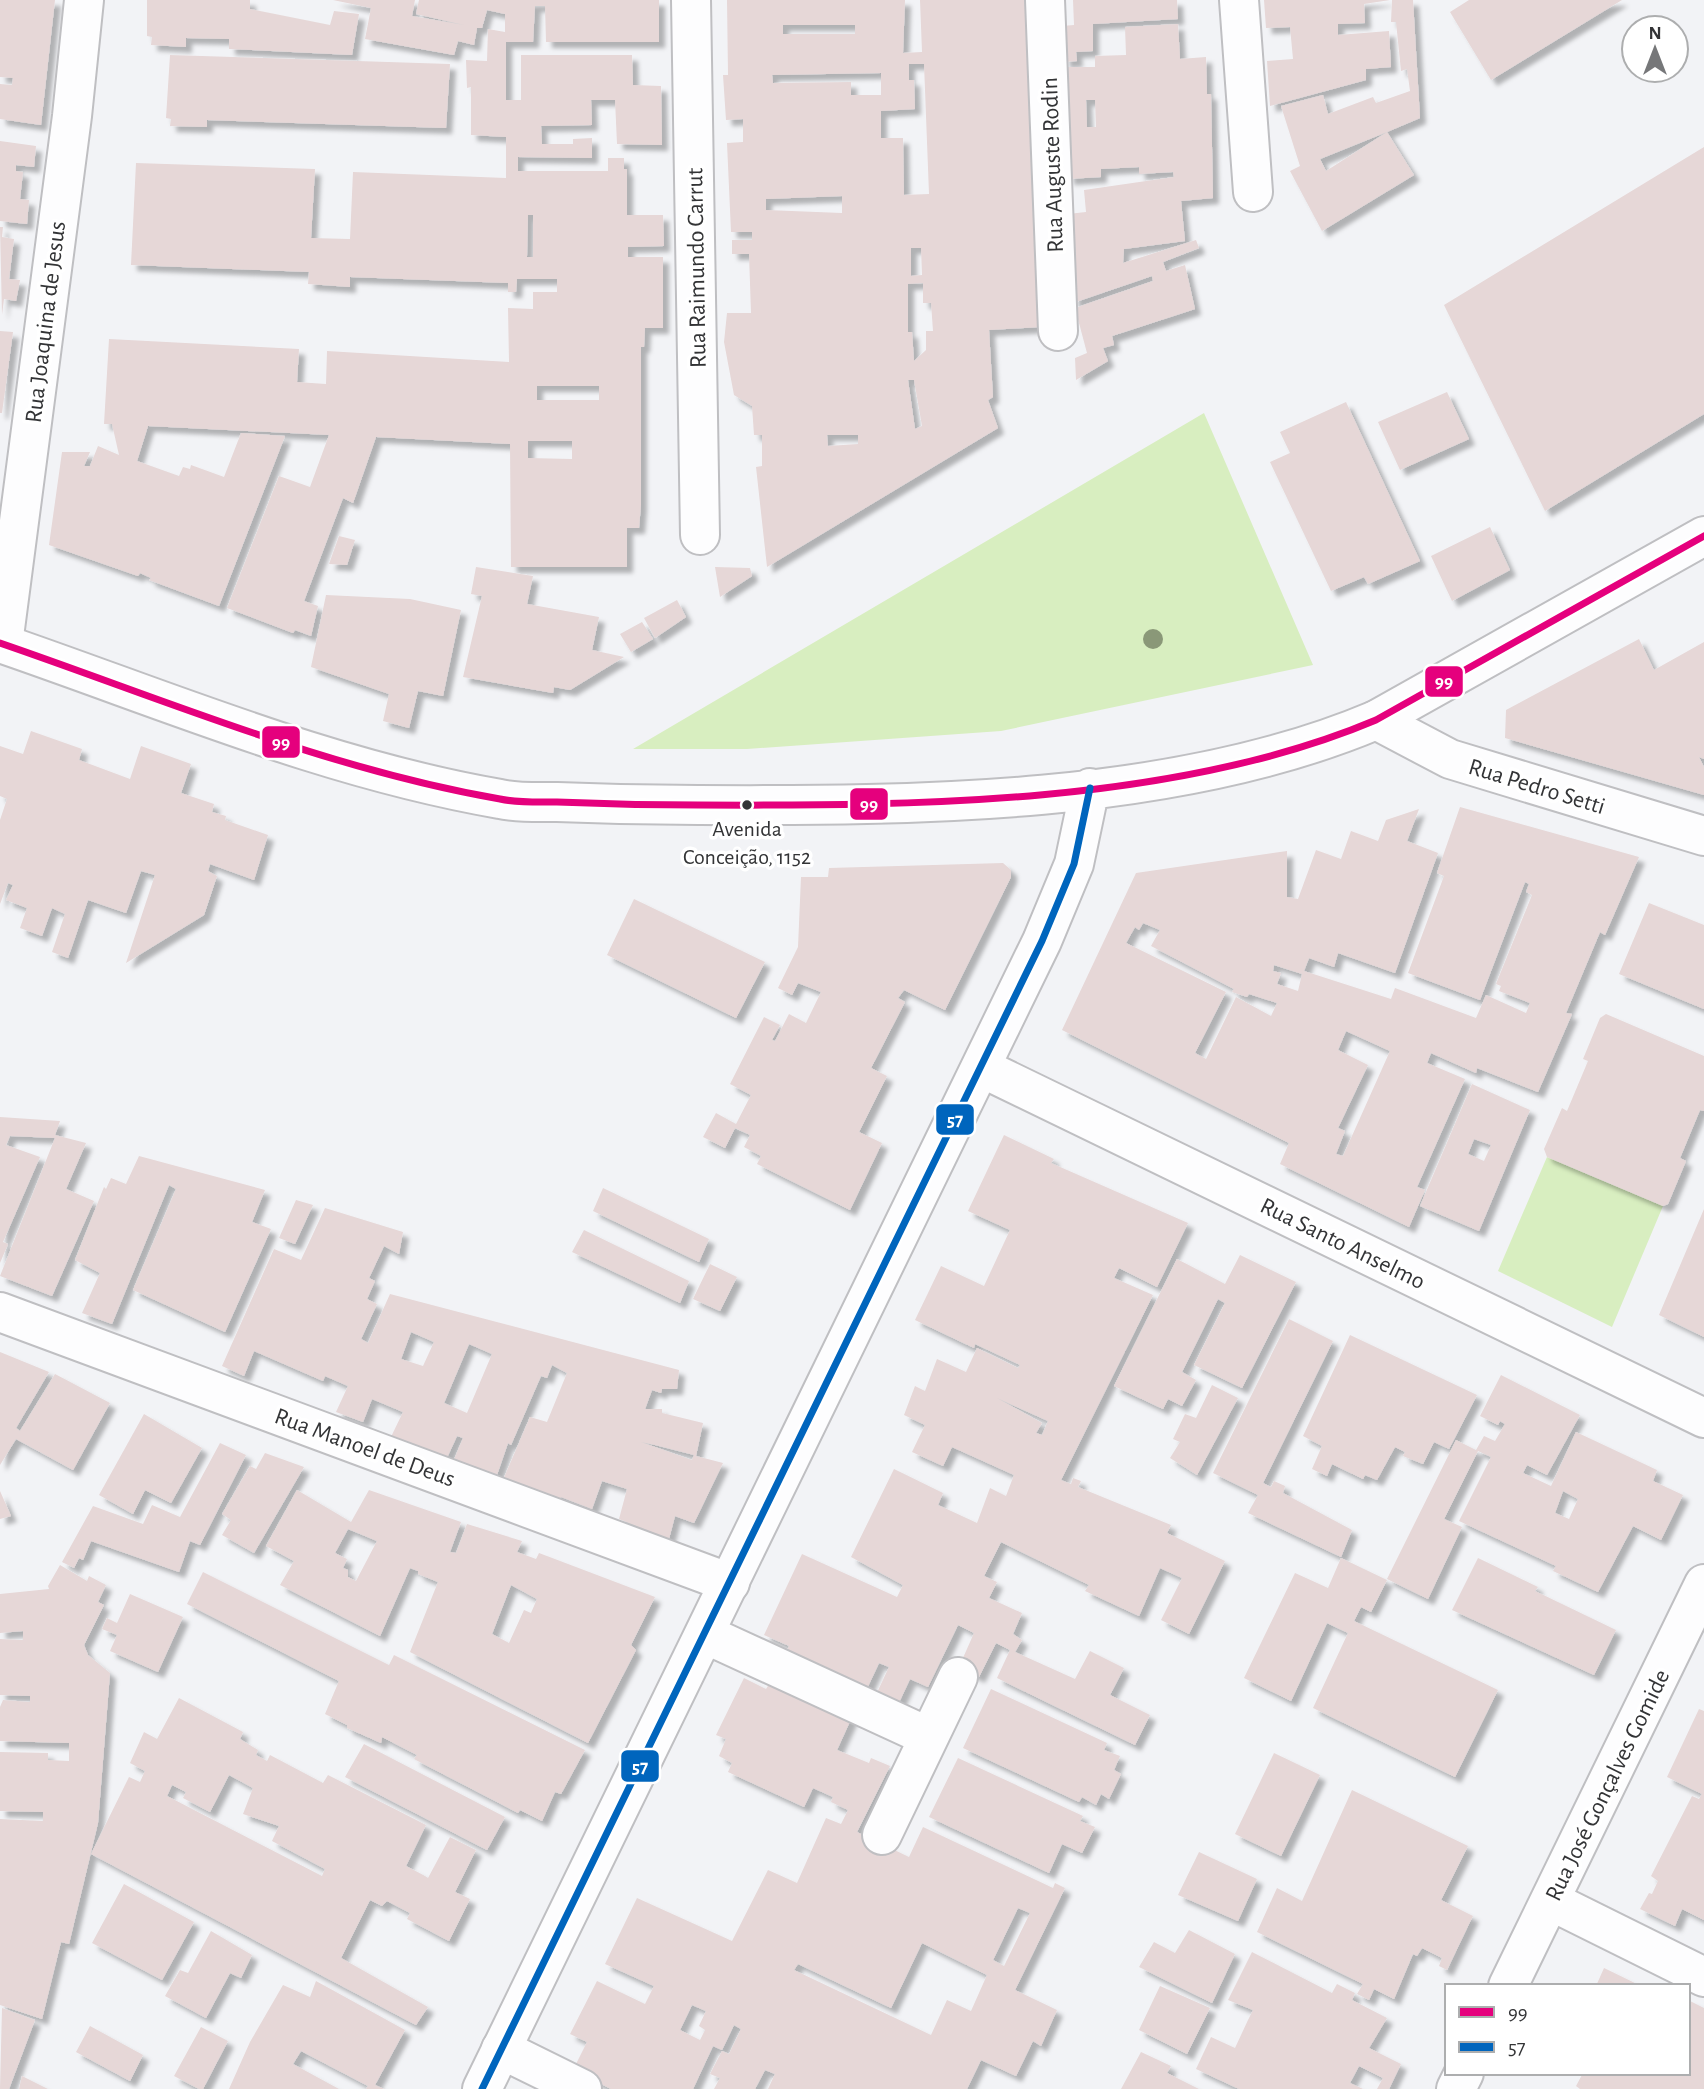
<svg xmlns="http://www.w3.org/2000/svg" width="1704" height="2089" viewBox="0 0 1704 2089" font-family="'Alegreya Sans',sans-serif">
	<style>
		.green { fill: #d8eec0 }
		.building { fill: #e6d7d7; fill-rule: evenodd; filter: url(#shadow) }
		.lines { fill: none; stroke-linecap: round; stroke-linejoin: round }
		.minor-casing { stroke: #bfbfc2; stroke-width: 42 }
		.major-casing { stroke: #bfbfc2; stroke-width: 42 }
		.minor { stroke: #fdfdfe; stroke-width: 38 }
		.major { stroke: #fdfdfe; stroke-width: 38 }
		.bus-1-casing { stroke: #fff; stroke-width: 12 }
		.bus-2-casing { stroke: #fff; stroke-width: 12 }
		.bus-1 { stroke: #e5007d; stroke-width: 7 }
		.bus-2 { stroke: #0065bd; stroke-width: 7 }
		.tree { fill: #8a9878 }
		.bus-dot { fill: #333436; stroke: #fff; stroke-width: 2.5 }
		.labels { text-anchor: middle; stroke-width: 7; stroke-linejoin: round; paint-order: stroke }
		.bus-label { font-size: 22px; fill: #333436; stroke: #fff }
		.street-label { font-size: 24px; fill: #333436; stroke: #fff }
		.line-badge { stroke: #fff; stroke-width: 2.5 }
		.badge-label { font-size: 19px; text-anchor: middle; font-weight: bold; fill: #fff }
	</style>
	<defs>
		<filter id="shadow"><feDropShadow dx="6" dy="6" stdDeviation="2" flood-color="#0004"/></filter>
	</defs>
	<rect width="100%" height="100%" fill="#f2f3f6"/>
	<path class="green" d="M1204,413L1313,665L1001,731L747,749H633Z
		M1547,1157L1663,1206L1612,1327L1498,1271Z"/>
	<path class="building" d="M0,0H55L41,125L0,119V84L12,85L13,78L0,77Z
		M147,0H250V9L330,25L334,11L359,14L352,55L229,49V39L186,38V47L151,45L152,37L147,36Z
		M333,0H415L412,16L464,25L416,14L419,0H659V42H546L545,6H535L533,42H506V100H521V55H632L633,85L661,86L662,145L617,144L615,100H591L592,125L541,126L542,144H573V139L592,138V158L518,157V171H608V158H624V169H627V215H663L664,246L628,247V257H663V328H645L644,347H641V505L639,528H627V567H511L510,444L376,437L353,503L343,498L304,601L318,606L311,636L295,630L293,633L227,608L279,476L310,487L329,435L148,426L137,461L179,476L183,467L190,469L191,465L224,477L241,433L285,436L219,606L149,580L151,578L140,573L138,576L49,545L62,452H90L84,466H90L98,446L119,455L112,424H104L109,339L299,349L297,382L326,384L327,351L509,362L508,308L533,309V292H557V279H517L516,292H508V283L350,277V287L308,284L309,272L131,265L136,163L315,169L311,238L350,239L353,172L506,178V137L471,135V87L467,88L466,60L487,61L488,29L505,32V14L487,10L482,28H477L474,45L458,41L454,55L365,39L371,8ZM528,215H533V257H527ZM537,386H599V400H537ZM528,441H572V459L528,458Z
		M727,0H905L903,53L922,52L920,0H1030L1041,327L989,330L993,397L988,400L998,428L767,567L756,467L762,466V435H754L752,406L734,395L724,342L727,313H751L749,254H732V240H752V232H731L727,143L743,142V119L726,120L723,75H728ZM783,25H855V34H783ZM909,64H924L929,194L904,195L903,138H881V111L915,109L914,80H909ZM881,73V95H851V82L773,83L772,75ZM842,196V213L766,210V199ZM911,248H921L922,275L911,276ZM923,283V303H931L933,331H926V350L914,361L912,332H908V284ZM908,380H914L922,426L915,429ZM827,435H858V444L828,446Z
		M1073,0H1177L1178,19L1093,24V51L1076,52L1077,61L1064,62L1062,26L1074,25Z
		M1264,0H1390L1364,4L1365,23L1338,24V35L1389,31L1391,67L1366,69V80L1270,106L1267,61L1293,59L1290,27L1266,28Z
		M1392,0H1413L1420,118L1387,132L1414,175L1322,231L1290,171L1300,166L1281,106L1323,95L1328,114L1373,97L1376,103L1410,91L1407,69L1401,71L1396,22H1391ZM1387,132L1326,171L1320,159Z
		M1469,0H1622L1491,80L1450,12Z
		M1178,24L1180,59L1206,57L1207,94H1211L1213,198L1181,201L1185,241L1124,249L1123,263L1196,240L1199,248L1163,262L1166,271L1185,265L1195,309L1112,336L1114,345L1103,348L1108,361L1076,380L1075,358L1087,353L1075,308L1153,281L1152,276L1073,303L1068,214L1086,212L1084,190L1174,177L1173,172L1139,174V167L1101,169V177L1068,179L1064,67H1095V56L1126,55L1125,27ZM1086,100H1095L1096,127H1087Z
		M170,55L450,64L446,128L207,120V127L170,126L171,119L166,118Z
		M0,141L36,146L34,167L16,165V171L23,172L20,199L29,200L27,224L0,221Z
		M1704,147V414L1545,511L1444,305Z
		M0,227H3L2,237L14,239L9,279L20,280L16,301L4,299L2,315Z
		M0,331L13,332L2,413H0Z
		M1447,392L1469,439L1400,470L1378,422Z
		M1346,402L1420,561L1368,584L1364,577L1331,591L1270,462L1290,453L1280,432Z
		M1490,527L1510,570L1452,601L1431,556Z
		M339,536L355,540L347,565L329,564Z
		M476,567L533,576L527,604L599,617L592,650L624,657L570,690L554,687L553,693L463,677L482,596L471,594Z
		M715,567L750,568L752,576L720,597Z
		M326,595L410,599L461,610L443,696L418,691L409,728L383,721L389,694L311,667Z
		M677,600L686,617L655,638L644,618Z
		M642,622L653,639L631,652L620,634Z
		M1639,639L1654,670L1704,642V759L1699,757L1704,767V795L1505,738L1506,710Z
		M31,731L82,749L79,760L130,779L141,746L191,764L181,793L214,804L212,812L226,816L225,820L268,835L254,880L210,864L208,871L217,876L204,915L126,963L155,875L141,871L126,913L88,900L68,958L52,952L65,914L52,908L42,936L20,928L27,908L6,900L13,885L8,883L0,904V820L7,799L0,796V746L23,754Z
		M1460,807L1639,857L1605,935L1600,932L1566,1013L1572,1014L1538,1092L1477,1068L1476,1073L1431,1053L1427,1063L1465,1079L1417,1187L1425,1190L1409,1227L1280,1164L1289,1143L1062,1030L1136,873L1287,851V897L1298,899L1316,850L1341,859L1351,831L1378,841L1386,820L1419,809L1407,841L1438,853L1395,973L1338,953L1334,967L1309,958L1304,971L1391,999L1395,988L1476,1018L1486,995L1526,1013L1530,1003L1499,991L1501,986L1496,984L1532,895L1526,892L1529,884L1525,882L1480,1000L1408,973L1444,876L1437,873ZM1143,923L1160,930L1151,946L1234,989L1232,992L1247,997L1249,994L1277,1003L1271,1016L1236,997L1206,1059L1195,1053L1226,992L1126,943L1135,927L1139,930ZM1274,965L1302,974L1298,991L1277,984L1281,973L1273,971ZM1346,1031L1390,1051L1343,1156L1336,1154L1345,1131L1338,1128L1368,1065L1338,1050Z
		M1003,863L1011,870V877L945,1010L904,990L898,998L905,1002L871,1068L887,1076L859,1132L882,1143L850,1210L757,1164L761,1156L744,1147L750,1135L735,1128L725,1148L703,1137L716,1113L736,1124L751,1095L730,1084L764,1017L780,1025L772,1040L775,1041L789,1014L806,1023L821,992L798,983L792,995L778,988L798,947L801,877H828L829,868Z
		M634,899L765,962L736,1018L607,955Z
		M1649,903L1704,925V1009L1619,974Z
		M1606,1014L1704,1056V1111L1700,1110L1680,1158L1686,1161L1668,1204L1663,1206L1547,1157L1544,1149L1562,1108L1567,1111L1588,1061L1583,1059L1600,1018Z
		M1472,1084L1530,1110L1479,1231L1420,1206ZM1474,1139L1491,1145L1484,1161L1468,1154Z
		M0,1117L60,1121L55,1135L86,1143L66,1189L94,1201L52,1296L0,1276L55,1138L10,1136L6,1145L40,1157L3,1242L8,1244L0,1263Z
		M1004,1135L1054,1159L1051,1163L1188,1223L1157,1287L1119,1268L1114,1278L1153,1295L1061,1480L1071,1484L1073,1478L1081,1481L1078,1487L1171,1525L1167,1533L1225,1561L1189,1634L1161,1620L1182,1578L1160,1568L1139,1616L1085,1591L1089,1585L1001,1542L984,1576L997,1582L989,1598L1022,1613L1013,1634L1022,1640L1015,1652L1075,1679L1090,1651L1124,1668L1110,1695L1150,1715L1135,1745L997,1678L1010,1650L996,1643L979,1677L959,1667L974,1633L958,1625L928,1687L910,1679L896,1709L874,1699L889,1667L879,1663L864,1695L783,1659L789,1646L764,1635L802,1554L897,1597L903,1585L851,1557L894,1469L943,1493L938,1505L977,1523L990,1488L1006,1496L1014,1475L952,1447L943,1466L912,1452L925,1425L904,1415L915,1386L925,1391L937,1359L966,1372L977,1348L1018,1368L1020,1365L975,1344L974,1348L915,1320L941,1266L984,1286L1010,1230L968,1211ZM997,1398L1048,1421L1042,1435L1036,1433L1042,1423Z
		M139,1156L265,1190L252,1222L271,1229L225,1332L133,1290L176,1189L169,1185L112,1324L82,1313L100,1273L75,1260L104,1187L106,1189L111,1178L126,1184Z
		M603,1188L709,1239L699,1262L593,1211Z
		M296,1200L313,1205L295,1244L279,1238Z
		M325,1208L403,1232L399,1254L384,1246L369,1278L375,1281L367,1299L377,1304L361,1339L368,1343L390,1294L679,1370L677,1389H662L661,1393L652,1390L645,1409H662V1413L703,1423L696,1456L723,1463L694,1523L675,1516L669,1539L619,1519L627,1489L602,1481L592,1509L561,1497L560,1502L503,1480L530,1417L547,1422L567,1373L552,1365L547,1378L541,1376L511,1445L508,1443L496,1478L453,1462L463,1438L457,1436L446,1460L390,1439L403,1412L372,1399L363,1422L336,1412L348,1386L325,1376L323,1381L254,1351L244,1376L222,1366L274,1249L301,1260ZM411,1332L434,1342L423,1366L401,1359ZM469,1344L492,1354L467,1413L444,1403ZM641,1442L655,1445L694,1455L692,1460Z
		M1704,1209V1337L1659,1315Z
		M584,1230L689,1281L680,1303L572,1252Z
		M1240,1255L1296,1282L1242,1388L1194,1365L1225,1303L1218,1299L1182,1372L1196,1380L1182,1406L1168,1399L1163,1409L1114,1386L1177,1259L1225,1284Z
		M710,1264L737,1277L720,1311L693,1299Z
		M1289,1319L1333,1341L1263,1483L1271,1487L1274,1481L1285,1486L1283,1493L1352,1530L1341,1557L1248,1513L1258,1495L1213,1473Z
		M1350,1335L1477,1395L1449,1449L1434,1442L1423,1464L1403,1456L1405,1452L1395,1447L1377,1480L1365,1475L1363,1479L1332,1464L1327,1476L1312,1469L1322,1446L1303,1436Z
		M0,1352L49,1372L16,1428L20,1431L55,1374L110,1403L73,1470L16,1439L0,1465Z
		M1501,1375L1580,1415L1547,1475L1527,1465L1523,1473L1551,1486L1576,1432L1657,1470L1653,1481L1683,1495L1661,1540L1633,1526L1598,1592L1553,1571L1556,1566L1459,1521L1491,1457L1478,1451L1444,1519L1462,1527L1428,1599L1387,1579L1456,1440L1476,1450L1484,1436L1495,1441L1505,1424L1500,1421L1498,1425L1480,1416ZM1563,1491L1578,1499L1569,1519L1555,1513Z
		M1212,1385L1238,1398L1197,1475L1170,1458L1180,1442L1173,1439L1185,1414L1196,1418Z
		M144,1414L202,1448L171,1503L145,1490L133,1514L99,1495Z
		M220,1443L246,1455L200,1545L190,1541L179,1572L91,1541L83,1560L79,1558L74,1568L62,1562L93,1506L143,1524L152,1505L180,1517Z
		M265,1453L304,1467L254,1553L222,1535L231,1520L222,1514L250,1466L256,1469Z
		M297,1490L351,1522L369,1490L461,1522L450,1552L456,1553L467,1524L522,1541L517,1552L536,1559L539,1553L655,1597L631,1645L636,1650L588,1743L410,1652L438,1582L418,1574V1571L410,1568L380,1636L280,1585L294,1561L266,1546ZM348,1529L377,1541L356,1581L348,1577V1570L343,1568L347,1559L335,1553ZM511,1585L537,1599L531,1613L524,1610L509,1643L492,1634Z
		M0,1491L11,1516L0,1519Z
		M1341,1558L1387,1580L1371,1612L1361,1607L1354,1621L1498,1690L1455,1777L1313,1708L1348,1633L1327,1623L1291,1701L1244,1678L1295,1573L1328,1588Z
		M1478,1558L1538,1587L1535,1591L1616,1630L1594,1675L1452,1610Z
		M60,1565L87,1581L89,1576L106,1585L98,1602L104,1605L84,1645L88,1655L110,1673L98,1823L69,1944L61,1942L42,2019L0,2005V1819L43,1821V1812L0,1811V1752L48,1753V1760L69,1761V1743L0,1741V1707L3,1700L30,1702V1696L0,1695V1639L23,1640V1631L0,1633V1594L49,1589L48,1586Z
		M203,1572L389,1665L394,1655L585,1750L561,1794L555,1792L542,1821L520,1810L518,1813L414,1759L417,1755L382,1737L381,1743L347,1728V1725L325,1714L339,1681L187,1604Z
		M130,1594L183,1617L158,1672L110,1651L117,1635L102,1629L107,1618L117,1623Z
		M744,1678L766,1689L771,1681L852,1717L837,1750L869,1763L871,1758L890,1766L857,1832L909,1857L923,1827L1053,1888L1055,1883L1065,1888L1015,1990L1057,2010L1041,2046L1033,2041L1016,2076L981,2060L967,2089H768L775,2074L765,2070L755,2089H714L720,2078L710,2074L722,2051L729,2054L741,2029L734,2025L722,2050L713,2046L693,2089H611L573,2070L587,2042L570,2034L597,1981L645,2004L654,1986L605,1964L637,1898L732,1941L768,1870L797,1883L826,1818L841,1824L848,1810L831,1802L833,1797L813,1788L804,1807L728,1772L732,1763L719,1756L726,1739L716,1735ZM1018,1908L1030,1913L1004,1966L993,1960ZM922,1943L987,1975L971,2011L947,2000L931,2035L794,1970L798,1964L891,2008ZM692,2005L706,2011L699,2026L705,2030L700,2040L680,2030Z
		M991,1689L1107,1743L1104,1750L1120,1756L1114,1770L1121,1774L1109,1799L1101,1794L1096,1805L1082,1797L1079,1802L963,1748Z
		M179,1698L243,1732L240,1739L258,1750L256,1755L267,1761L270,1755L323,1783L328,1775L426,1825L406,1866L425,1876L428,1878L450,1837L476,1850L455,1892L470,1899L449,1941L407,1919L410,1913L387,1901L382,1906L370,1900L341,1958L428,2007L416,2025L91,1854L129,1777L140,1782L145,1771L130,1763L144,1732L157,1739ZM229,1775L253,1788L243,1814L279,1826L272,1841L325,1869L322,1876L167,1796L172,1785L186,1792L183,1798L210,1812Z
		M1699,1709L1704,1711V1920L1682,1909L1675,1926L1640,1909L1649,1893L1652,1894L1658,1881L1651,1876L1692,1796L1699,1799L1702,1794L1667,1777Z
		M364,1744L505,1817L487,1850L345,1777Z
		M1274,1753L1320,1775L1281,1856L1235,1834Z
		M958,1758L1083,1816L1080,1821L1095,1827L1082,1853L1062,1844L1049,1873L929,1817Z
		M1352,1790L1468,1846L1441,1900L1473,1916L1469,1924L1447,1970L1439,1966L1442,1958L1422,1948L1417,1956L1413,1954L1394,1999L1374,1989L1369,2000L1357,1994L1363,1984L1257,1932L1277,1888L1302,1901Z
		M1199,1852L1257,1879L1238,1921L1178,1895Z
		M124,1884L194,1922L162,1980L92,1943Z
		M1189,1930L1235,1954L1212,2003L1139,1967L1154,1942L1175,1953Z
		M211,1931L252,1955L241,1978L230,1973L206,2018L165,1996L180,1970L188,1973Z
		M1252,1952L1332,1993L1337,1984L1355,1993L1352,2000L1387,2018L1369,2048L1401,2064L1389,2089H1377L1383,2078L1359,2066L1350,2083L1363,2089H1239L1196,2069L1211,2037L1235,2048L1248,2020L1253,2010L1228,2000Z
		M1604,1968L1641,1986H1596Z
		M316,1981L405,2030L375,2085L384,2089H366L368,2086L301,2051L293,2064L339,2089H229L250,2042L283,1985L310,1997Z
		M1160,1986L1210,2008L1187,2054L1139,2030Z
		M1688,2000L1704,2008V2089H1580L1576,2086L1583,2073H1688Z
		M2,2008L35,2020L9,2089H0Z
		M90,2026L143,2055L130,2081L76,2052Z
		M201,2027L228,2041L203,2089H199L174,2076Z
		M1141,2052L1171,2066L1167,2073L1199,2089H1121Z
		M22,2076L48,2089H19Z"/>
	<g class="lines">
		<g class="minor-casing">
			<path id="minor" d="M691,0L700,535
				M1045,0L1058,331
				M1239,0L1253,192
				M3,644L72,116L84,0
				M1376,720L1450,759L1704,836
				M982,1068L1704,1418
				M0,1312L730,1583
				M705,1634L929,1737
				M882,1835L958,1677
				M1551,1901L1704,1977
				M1508,1986L1704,1584
				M501,2049L582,2089
				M1456,2089L1464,2073"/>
		</g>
		<g class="major-casing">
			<path id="major" d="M0,643C166,700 327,769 500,799C518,803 538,802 557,802C604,804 651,805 698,805C914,806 1175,805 1376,720L1704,536
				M482,2089L1042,941L1074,864L1090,788"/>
		</g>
		<use href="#minor" class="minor"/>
		<use href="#major" class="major"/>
		<g class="bus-1-casing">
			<path id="bus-1" d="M0,643C166,700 327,769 500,799C518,803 538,802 557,802C604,804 651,805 698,805C914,806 1175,805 1376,720L1704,536"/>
		</g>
		<g class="bus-2-casing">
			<path id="bus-2" d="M482,2089L1042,941L1074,864L1090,788"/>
		</g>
		<use href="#bus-1" class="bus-1"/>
		<use href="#bus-2" class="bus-2"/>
	</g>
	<circle class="tree" cx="1153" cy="639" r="10"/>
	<circle class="bus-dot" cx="747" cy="805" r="6"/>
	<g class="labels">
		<g class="bus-label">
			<text x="747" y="836">Avenida<tspan x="747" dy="28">Conceição, 1152</tspan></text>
		</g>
		<g class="street-label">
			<text transform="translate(1052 165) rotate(-92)" y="8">Rua Auguste Rodin</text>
			<text transform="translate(696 268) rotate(-91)" y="8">Rua Raimundo Carrut</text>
			<text transform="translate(45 322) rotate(-83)" y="8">Rua Joaquina de Jesus</text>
			<text transform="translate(1537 786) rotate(17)" y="8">Rua Pedro Setti</text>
			<text transform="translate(1343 1243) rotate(26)" y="8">Rua Santo Anselmo</text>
			<text transform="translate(365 1447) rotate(20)" y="8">Rua Manoel de Deus</text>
			<text transform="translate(1607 1785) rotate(-64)" y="8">Rua José Gonçalves Gomide</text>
		</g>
	</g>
	<g class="line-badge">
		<rect x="1424" y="665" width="40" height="33" rx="7" fill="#e5007d"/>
		<rect x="261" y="725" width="40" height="34" rx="7" fill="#e5007d"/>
		<rect x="849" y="787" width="40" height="34" rx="7" fill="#e5007d"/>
		<rect x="935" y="1103" width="40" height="33" rx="7" fill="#0065bd"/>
		<rect x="620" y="1749" width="40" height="34" rx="7" fill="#0065bd"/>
	</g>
	<g class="badge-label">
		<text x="1444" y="688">99</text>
		<text x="281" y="749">99</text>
		<text x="869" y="811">99</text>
		<text x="955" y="1126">57</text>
		<text x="640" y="1773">57</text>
	</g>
	<rect x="1445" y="1984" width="245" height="91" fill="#ffffff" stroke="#adaeaf" stroke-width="2"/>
	<rect x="1459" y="2007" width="35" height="10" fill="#e5007d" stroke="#adaeaf" stroke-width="2"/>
	<text x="1508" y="2019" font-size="21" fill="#333436">99</text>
	<rect x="1459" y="2042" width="35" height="10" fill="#0065bd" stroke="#adaeaf" stroke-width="2"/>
	<text x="1508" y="2054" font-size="21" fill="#333436">57</text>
	<g transform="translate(1655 49)"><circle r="33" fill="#ffffff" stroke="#adaeaf" stroke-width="2"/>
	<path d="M0-5L12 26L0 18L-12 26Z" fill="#767779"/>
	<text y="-10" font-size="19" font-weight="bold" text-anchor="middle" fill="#333436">N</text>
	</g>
</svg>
